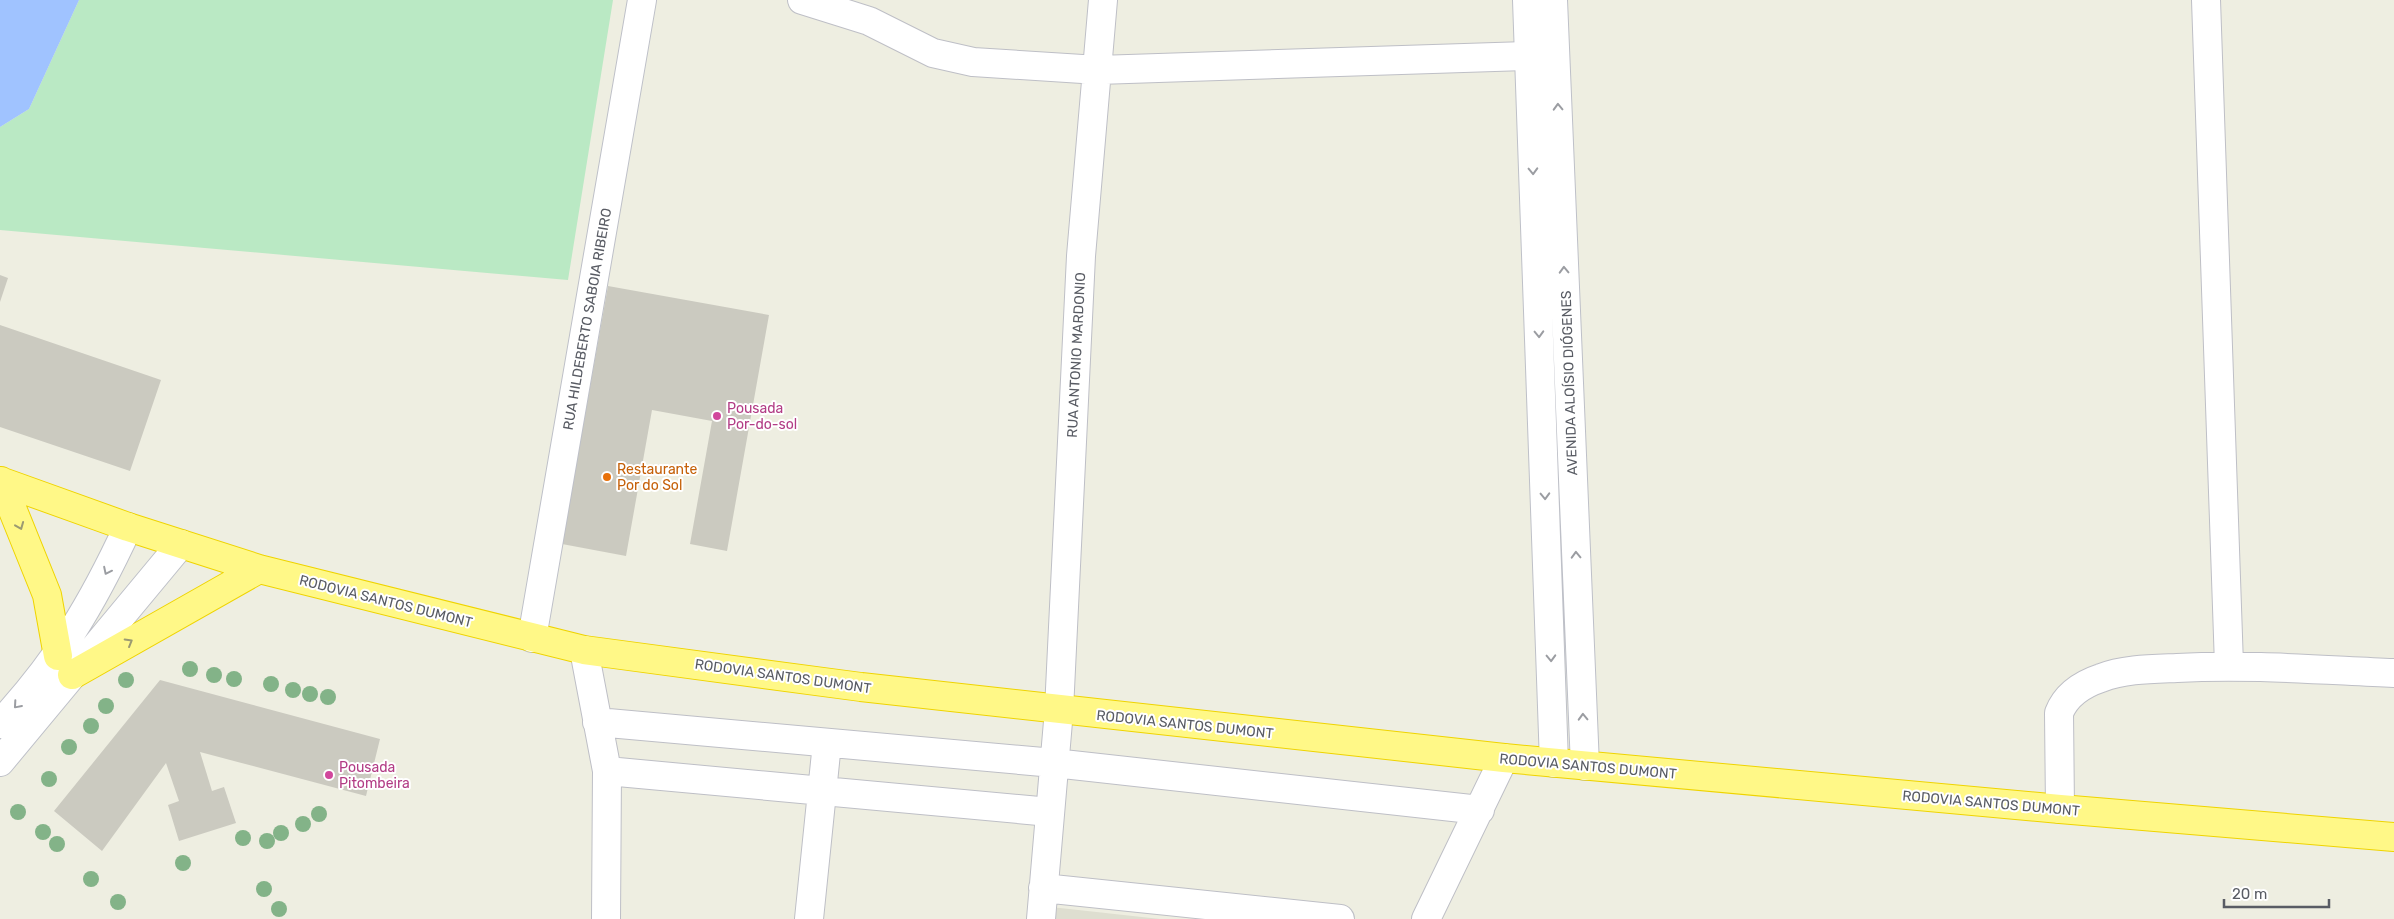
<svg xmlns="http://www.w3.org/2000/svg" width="2394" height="919" viewBox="0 0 2394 919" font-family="Rubik,sans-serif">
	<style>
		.education { fill: #deded0 }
		.green { fill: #bae9c4 }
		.water { fill: #a0c3ff }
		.building { fill: #cbcac0 }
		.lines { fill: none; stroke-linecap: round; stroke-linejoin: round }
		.street-casing { stroke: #bebfc6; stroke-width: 30 }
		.secondary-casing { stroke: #bec0c8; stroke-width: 30 }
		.highway-casing { stroke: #efd400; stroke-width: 30 }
		.street { stroke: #fff; stroke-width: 28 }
		.secondary { stroke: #fff; stroke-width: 28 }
		.highway { stroke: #fff887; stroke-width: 28 }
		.tree { fill: #83b388 }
		.oneway { stroke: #9b9da2 }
		.oneway2 { stroke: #9b9a72 }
		.hotel-dot { fill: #d1479c; stroke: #fff; stroke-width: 2 }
		.food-dot { fill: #e8710a; stroke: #fff; stroke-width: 2 }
		.labels { text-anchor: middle; stroke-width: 4; stroke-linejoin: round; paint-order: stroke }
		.street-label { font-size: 14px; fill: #595c64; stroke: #fff }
		.hotel-label { font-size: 14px; fill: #b23c85; stroke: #fff; text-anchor: start }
		.food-label { font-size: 14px; fill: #c56008; stroke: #fff; text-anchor: start }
	</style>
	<rect width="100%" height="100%" fill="#eeeee1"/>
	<path class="education" d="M1051,907L1160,919H1050Z"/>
	<path class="green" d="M79,0H613L568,280L0,230V127L29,109Z"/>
	<path class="water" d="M0,0H79L29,109L0,127Z"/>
	<path class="building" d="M0,275L8,278L0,302Z
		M608,286L769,315L727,551L690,544L712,421L652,410L626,556L562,544Z
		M0,325L161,380L130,471L0,427Z
		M160,680L380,739L366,796L200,752L212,791L224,787L236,823L179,841L168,805L179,801L166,763L102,851L54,811Z"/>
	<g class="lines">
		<g class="street-casing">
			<path id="street" d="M802,0L869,21L933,53L973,62L1098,70L1553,55
				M2206,0L2229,665
				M584,650L607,771L606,919
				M597,722L1054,763L1480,810
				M607,771L1050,812
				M2060,809L2059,713C2066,695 2083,684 2101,678C2124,669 2152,669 2177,668C2249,664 2322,670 2394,673
				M1043,888L1340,919
				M809,919L827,743
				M1041,919L1059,710L1081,256L1103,0
				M1426,919L1504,758"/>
		</g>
		<g class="secondary-casing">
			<path id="secondary" d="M1527,0L1554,763
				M1553,0L1585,766
				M532,638L642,0
				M0,724C58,661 92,605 128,527
				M0,762L181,544"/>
		</g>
		<g class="highway-casing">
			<path id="highway" d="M0,481L128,527L259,569L584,650L861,687L1504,758L2060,809L2394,837
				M1,481L47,595L58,656
				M72,675L259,569"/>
		</g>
		<use href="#street" class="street"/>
		<use href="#secondary" class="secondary"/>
		<use href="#highway" class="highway"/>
	</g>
	<g class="tree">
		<circle cx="190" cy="669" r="8"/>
		<circle cx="214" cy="675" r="8"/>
		<circle cx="234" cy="679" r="8"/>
		<circle cx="126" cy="680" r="8"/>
		<circle cx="271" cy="684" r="8"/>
		<circle cx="293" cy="690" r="8"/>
		<circle cx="310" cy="694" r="8"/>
		<circle cx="328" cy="697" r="8"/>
		<circle cx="106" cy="706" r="8"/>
		<circle cx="91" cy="726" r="8"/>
		<circle cx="69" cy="747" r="8"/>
		<circle cx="49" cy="779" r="8"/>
		<circle cx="18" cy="812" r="8"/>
		<circle cx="319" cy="814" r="8"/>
		<circle cx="303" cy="824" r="8"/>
		<circle cx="43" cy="832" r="8"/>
		<circle cx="281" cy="833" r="8"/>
		<circle cx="243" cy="838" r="8"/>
		<circle cx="267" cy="841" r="8"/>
		<circle cx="57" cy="844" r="8"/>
		<circle cx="183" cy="863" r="8"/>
		<circle cx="91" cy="879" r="8"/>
		<circle cx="264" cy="889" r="8"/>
		<circle cx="118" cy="902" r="8"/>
		<circle cx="279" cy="909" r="8"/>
	</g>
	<defs><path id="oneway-chevron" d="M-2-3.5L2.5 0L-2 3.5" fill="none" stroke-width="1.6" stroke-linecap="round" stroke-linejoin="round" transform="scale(1.25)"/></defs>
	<g class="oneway">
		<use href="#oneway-chevron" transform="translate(1558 107) rotate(-92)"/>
		<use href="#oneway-chevron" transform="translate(1533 171) rotate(88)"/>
		<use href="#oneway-chevron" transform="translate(1564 270) rotate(-92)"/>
		<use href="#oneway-chevron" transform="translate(1539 334) rotate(88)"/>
		<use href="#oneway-chevron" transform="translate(1545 496) rotate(88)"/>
		<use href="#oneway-chevron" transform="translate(1576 555) rotate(-92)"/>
		<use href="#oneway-chevron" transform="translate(107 571) rotate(116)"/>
		<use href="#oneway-chevron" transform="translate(1551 658) rotate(88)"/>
		<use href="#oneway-chevron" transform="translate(17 705) rotate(131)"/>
		<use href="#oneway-chevron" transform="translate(1583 717) rotate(-92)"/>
	</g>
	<g class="oneway2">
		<use href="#oneway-chevron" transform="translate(20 526) rotate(68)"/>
		<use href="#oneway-chevron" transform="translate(129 642) rotate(-30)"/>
	</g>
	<g class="hotel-dot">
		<circle cx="717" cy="416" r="5"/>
		<circle cx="329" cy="775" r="5"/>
	</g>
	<circle class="food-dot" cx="607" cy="477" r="5"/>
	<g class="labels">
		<g class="street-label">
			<text transform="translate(587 319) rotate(-80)" y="5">RUA HILDEBERTO SABOIA RIBEIRO</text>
			<text transform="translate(1076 355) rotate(-87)" y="5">RUA ANTONIO MARDONIO</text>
			<text transform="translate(1569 383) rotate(-92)" y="5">AVENIDA ALOÍSIO DIÓGENES</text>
			<text transform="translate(386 601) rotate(14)" y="5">RODOVIA SANTOS DUMONT</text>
			<text transform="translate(783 676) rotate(8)" y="5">RODOVIA SANTOS DUMONT</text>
			<text transform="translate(1185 724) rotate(6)" y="5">RODOVIA SANTOS DUMONT</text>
			<text transform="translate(1588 766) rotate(5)" y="5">RODOVIA SANTOS DUMONT</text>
			<text transform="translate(1991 803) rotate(5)" y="5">RODOVIA SANTOS DUMONT</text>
		</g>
		<g class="hotel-label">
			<text x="727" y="413">Pousada<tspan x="727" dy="16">Por-do-sol</tspan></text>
			<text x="339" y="772">Pousada<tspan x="339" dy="16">Pitombeira</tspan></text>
		</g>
		<g class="food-label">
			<text x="617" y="474">Restaurante<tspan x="617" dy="16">Por do Sol</tspan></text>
		</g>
	</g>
	<path d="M2224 899v8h105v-8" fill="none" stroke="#595c64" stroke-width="2.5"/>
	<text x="2232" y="899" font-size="15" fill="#595c64" stroke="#ffffff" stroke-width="4" paint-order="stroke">20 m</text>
</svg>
